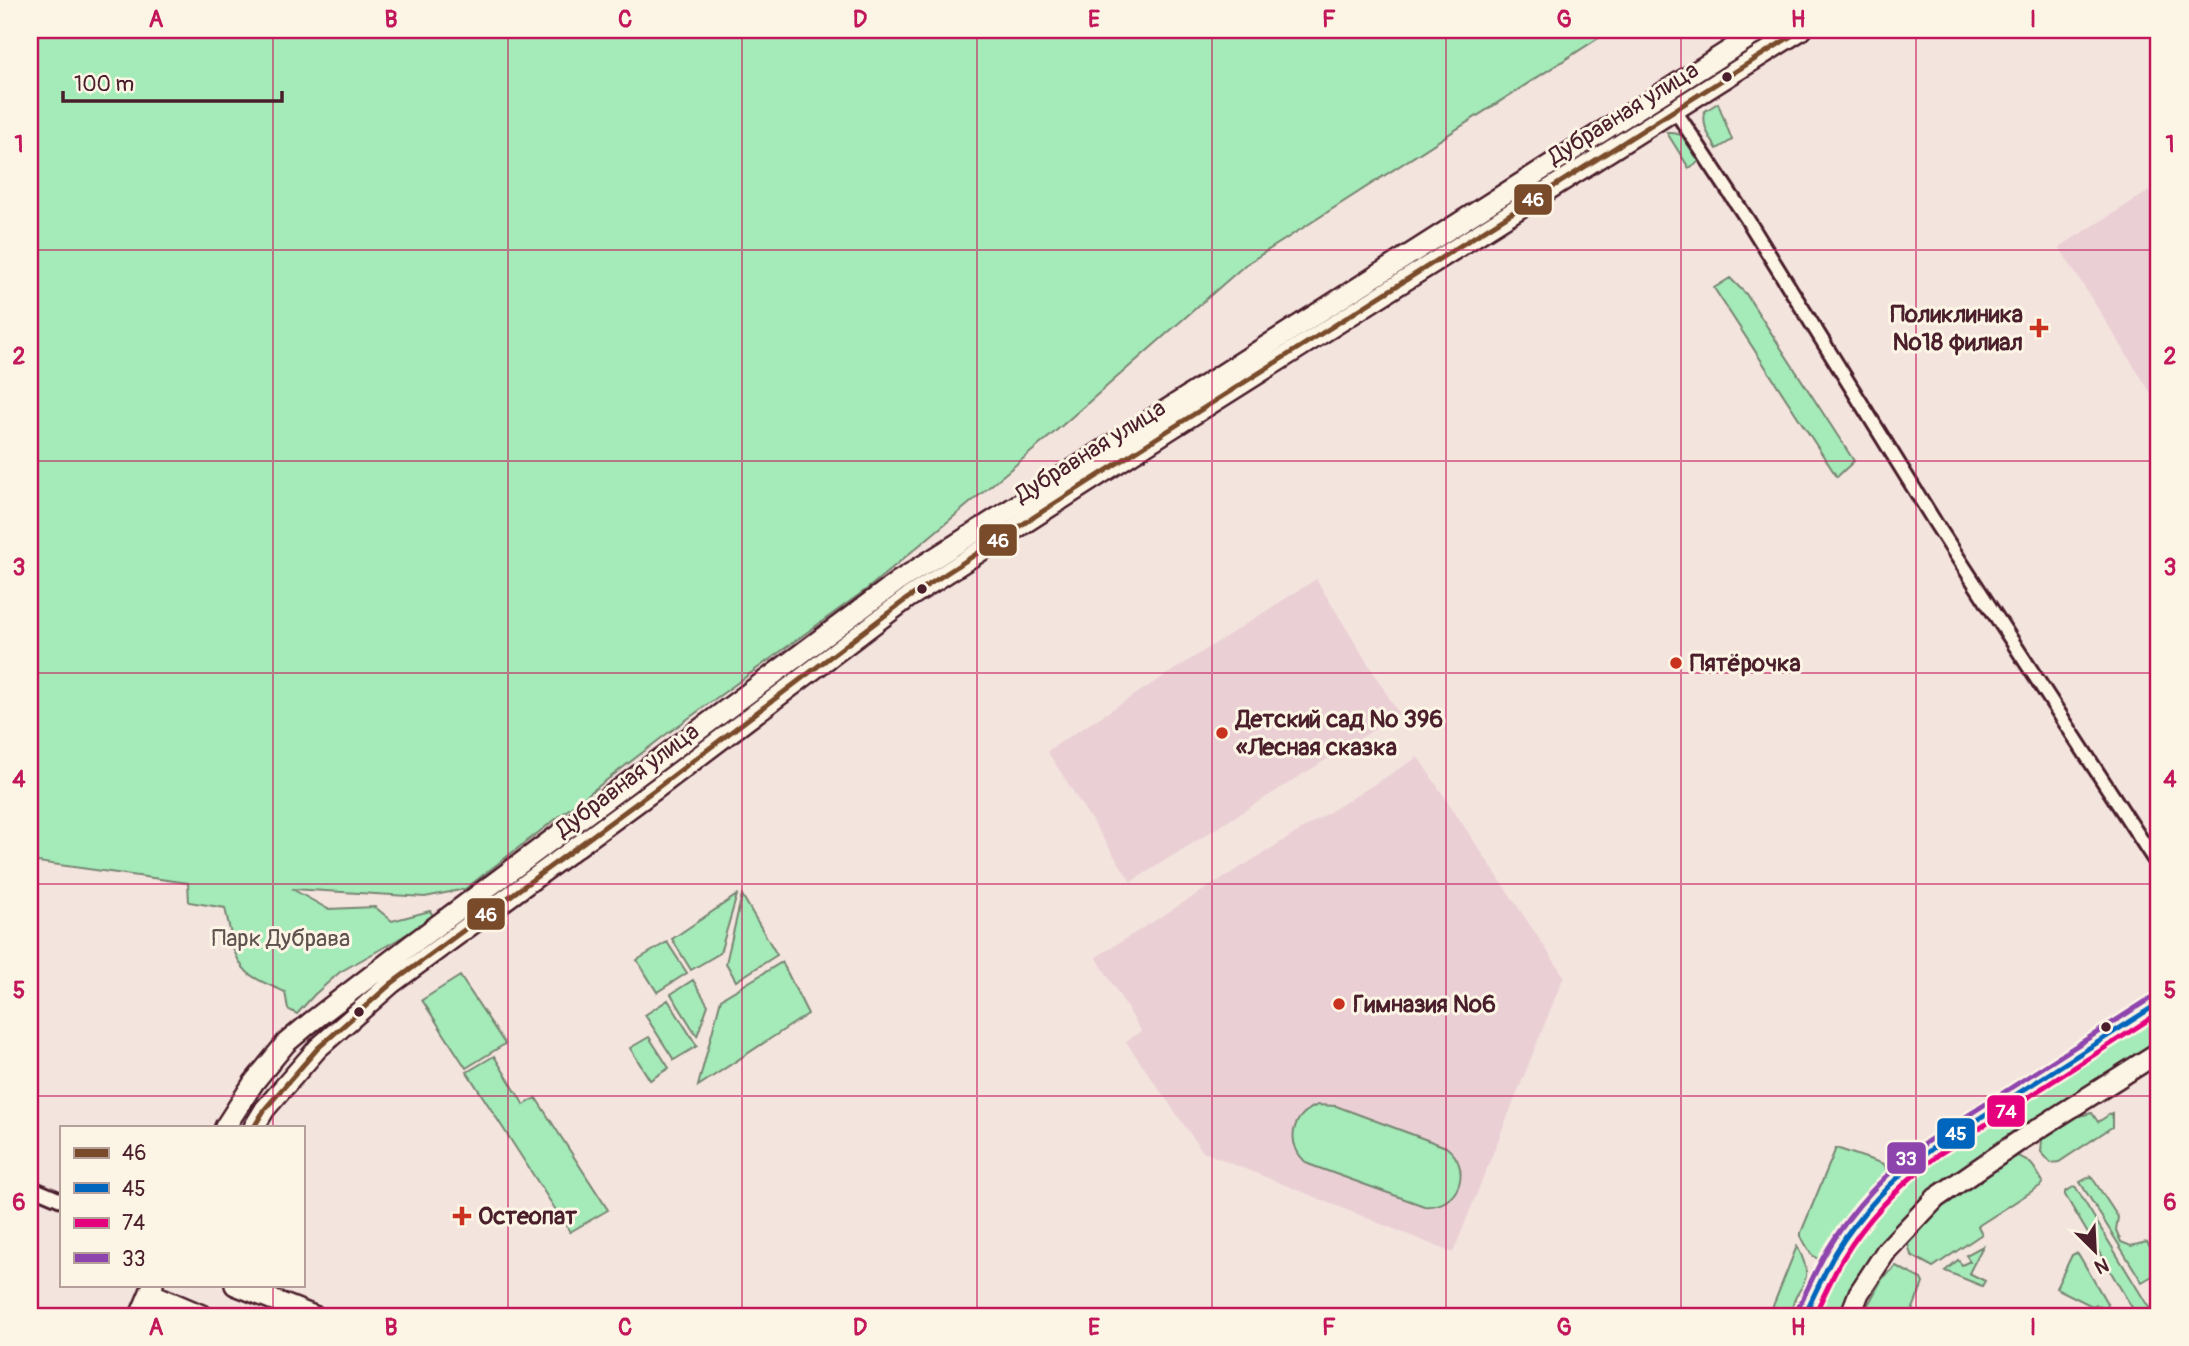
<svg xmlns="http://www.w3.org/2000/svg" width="2189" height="1346" viewBox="0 0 2189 1346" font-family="Pangolin,sans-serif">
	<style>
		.built { fill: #ead0d5 }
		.green { fill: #a4ebb9; stroke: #778572; stroke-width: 2 }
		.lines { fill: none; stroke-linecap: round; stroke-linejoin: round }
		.street-casing { stroke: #4a1f2b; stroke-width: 18 }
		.secondary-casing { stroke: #4a1f2b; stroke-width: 24 }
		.street { stroke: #fcf5e5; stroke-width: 12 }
		.secondary { stroke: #fcf5e5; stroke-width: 19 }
		.bus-1-casing { stroke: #fcf5e5; stroke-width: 10 }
		.bus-2-casing { stroke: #fcf5e5; stroke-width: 10 }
		.bus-3-casing { stroke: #fcf5e5; stroke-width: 10 }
		.bus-4-casing { stroke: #fcf5e5; stroke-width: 10 }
		.bus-1 { stroke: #7a4b2a; stroke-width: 5 }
		.bus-2 { stroke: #0065bd; stroke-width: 5 }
		.bus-3 { stroke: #e5007d; stroke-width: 5 }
		.bus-4 { stroke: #8e44ad; stroke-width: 5 }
		.grid { fill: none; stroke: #c2185b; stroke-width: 2; stroke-opacity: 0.55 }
		.bus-dot { fill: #4a1f2b; stroke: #fcf5e5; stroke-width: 2.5 }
		.poi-dot { fill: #c8321e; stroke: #fcf5e5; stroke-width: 2.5 }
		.labels { text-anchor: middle; stroke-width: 6; stroke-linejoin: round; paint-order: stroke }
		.street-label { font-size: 24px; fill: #4a1f2b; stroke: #fcf5e5 }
		.poi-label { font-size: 24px; font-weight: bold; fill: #4a1f2b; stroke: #fcf5e5; text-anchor: start }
		.park-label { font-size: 24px; fill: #60524e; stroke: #fcf5e5 }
		.line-badge { stroke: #fcf5e5; stroke-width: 2.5 }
		.badge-label { font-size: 19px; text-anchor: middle; font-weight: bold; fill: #fff }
		.neatline { fill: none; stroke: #c2185b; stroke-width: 2.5 }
		.grid-label { font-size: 23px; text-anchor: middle; font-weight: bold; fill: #c2185b }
	</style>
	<rect width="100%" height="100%" fill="#f4e4de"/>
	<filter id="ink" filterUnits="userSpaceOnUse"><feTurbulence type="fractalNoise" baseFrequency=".0143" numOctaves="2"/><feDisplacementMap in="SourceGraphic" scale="14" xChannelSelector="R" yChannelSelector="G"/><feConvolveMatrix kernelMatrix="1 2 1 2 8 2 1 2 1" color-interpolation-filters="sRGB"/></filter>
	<g filter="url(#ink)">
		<path class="built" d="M2159,185V406L2059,247Z
			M1316,579L1399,714L1131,882L1047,751Z
			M1418,757L1564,976L1453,1253L1203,1152L1126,1042L1141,1031L1096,957Z"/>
		<path class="green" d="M30,30H1611L1245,265L1049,437L867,589L664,736L465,889L425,897L292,889L328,909L375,907L392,921L430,911L434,917L397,940L340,972L314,995L297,1014L288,1009L285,992C254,978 242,977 231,942H222V936L231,935L225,908L189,902L188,883L30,861Z
			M1718,103L1732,140L1717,149C1709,136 1702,127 1705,111Z
			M1667,133C1689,132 1690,144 1700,161L1689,168Z
			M1730,278L1746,294L1854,461L1837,477L1714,288Z
			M737,895L720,953L691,970L672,939Z
			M742,895L777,955L736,981L726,963Z
			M667,942L687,973L657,992L637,960Z
			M782,962L808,1014L698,1086L721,999Z
			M460,976L505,1044L466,1068L422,1000Z
			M693,980L708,1005L697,1036L671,994Z
			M668,1000L697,1046L674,1060L645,1015Z
			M2153,1019L2159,1030V1043L1962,1169L1842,1316H1816C1833,1283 1850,1248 1874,1219C1895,1194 1920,1172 1945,1152Z
			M649,1037L669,1068L650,1080L630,1048Z
			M494,1056L524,1105L536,1098L608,1210L570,1232L467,1072Z
			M1318,1105L1336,1106L1446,1147C1474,1168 1459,1209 1424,1206L1308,1164C1285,1146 1290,1115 1318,1105Z
			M2092,1113L2098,1122L2112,1113V1127L2059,1162L2051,1163L2041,1152L2042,1139L2075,1117Z
			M1836,1148L1884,1164L1888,1173L1887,1178L1824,1259L1819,1260L1811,1254L1800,1235Z
			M2017,1156C2032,1160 2035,1169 2043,1182L2040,1186L1978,1226L1982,1234L1933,1267L1911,1255L1908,1244L1909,1239L1944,1204L2006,1161Z
			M2091,1176L2118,1217L2116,1230L2121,1242L2131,1246L2147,1242L2159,1261V1272L2142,1282L2080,1182Z
			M2075,1186L2149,1308L2159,1302V1316H2137L2065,1195V1192Z
			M1797,1246C1820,1290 1793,1281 1791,1316H1769Z
			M1983,1246L1969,1273L1985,1281L1982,1286L1945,1271L1958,1260L1962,1265L1970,1261L1966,1255Z
			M2076,1253L2079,1255L2108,1305L2105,1309L2096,1304L2094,1307L2056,1288L2072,1255Z
			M1896,1266L1921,1279L1923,1283L1910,1316H1862L1882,1279Z"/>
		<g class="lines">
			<g class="street-casing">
				<path id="street" d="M1674,109L1747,219L1936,524L2159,867
					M30,1187L61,1200"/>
			</g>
			<g class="secondary-casing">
				<path id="secondary" d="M225,1127L254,1082L286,1043L311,1022L411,945L897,582L1761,30
					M254,1127L265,1109L318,1048L392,983L657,788L908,598L1169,430L1801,30
					M235,1285L314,1316
					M150,1293L204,1316
					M140,1316L153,1285
					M1804,1316C1816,1292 1827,1265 1842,1243C1867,1206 1898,1174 1933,1148L2159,1003
					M1850,1316L1859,1293L1887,1250L1936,1198L2022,1139L2159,1052"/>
			</g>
			<use href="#street" class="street"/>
			<use href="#secondary" class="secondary"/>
			<g class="bus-1-casing">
				<path id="bus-1" d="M254,1127L265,1109L318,1048L392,983L657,788L908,598L1169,430L1801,30"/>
			</g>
			<g class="bus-2-casing">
				<path id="bus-2" d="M1804,1316C1814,1295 1824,1273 1836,1252C1861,1211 1895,1177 1933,1148L2159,1003"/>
			</g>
			<g class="bus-3-casing">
				<path id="bus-3" d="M1814,1316C1823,1297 1832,1277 1843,1258C1867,1218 1901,1184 1938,1155L2159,1013"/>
			</g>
			<g class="bus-4-casing">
				<path id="bus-4" d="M1796,1312C1807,1291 1816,1269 1828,1249C1854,1206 1889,1170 1928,1141L2154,996"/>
			</g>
			<use href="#bus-1" class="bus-1"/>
			<use href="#bus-2" class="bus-2"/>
			<use href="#bus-3" class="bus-3"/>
			<use href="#bus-4" class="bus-4"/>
		</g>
	</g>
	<path class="grid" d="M273,30V1127M508,30V1316M742,30V1316M977,30V1316M1212,30V1316M1446,30V1316M1681,30V1316M1916,30V1316M30,250H2159M30,461H2159M30,673H2159M30,884H2159M30,1096H2159M273,1285V1316"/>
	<g class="bus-dot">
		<circle cx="1727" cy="77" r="6"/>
		<circle cx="922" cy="589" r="6"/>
		<circle cx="359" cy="1012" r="6"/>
		<circle cx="2106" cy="1027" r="6"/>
	</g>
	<g class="poi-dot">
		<path d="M2035.5 317.5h7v7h7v7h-7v7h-7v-7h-7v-7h7z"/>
		<circle cx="1676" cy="663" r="7"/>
		<circle cx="1222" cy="733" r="7"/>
		<circle cx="1339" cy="1004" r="7"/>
		<path d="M458.5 1205.5h7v7h7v7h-7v7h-7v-7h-7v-7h7z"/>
	</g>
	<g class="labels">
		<g class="street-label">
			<text transform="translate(1623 113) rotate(-32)" y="8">Дубравная улица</text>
			<text transform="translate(1090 451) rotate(-32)" y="8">Дубравная улица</text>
			<text transform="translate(627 780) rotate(-37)" y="8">Дубравная улица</text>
		</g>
		<g class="poi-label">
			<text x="2023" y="322" text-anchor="end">Поликлиника<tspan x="2023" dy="28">№18 филиал</tspan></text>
			<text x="1690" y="671">Пятёрочка</text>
			<text x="1236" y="727">Детский сад № 396<tspan x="1236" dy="28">«Лесная сказка</tspan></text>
			<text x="1353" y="1012">Гимназия №6</text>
			<text x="478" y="1224">Остеопат</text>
		</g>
		<g class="park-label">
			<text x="281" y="946">Парк Дубрава</text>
		</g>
	</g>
	<g class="line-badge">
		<rect x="1513" y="183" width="40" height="33" rx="7" fill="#7a4b2a"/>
		<rect x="978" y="523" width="40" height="34" rx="7" fill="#7a4b2a"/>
		<rect x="466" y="897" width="40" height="34" rx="7" fill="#7a4b2a"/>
		<rect x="1986" y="1094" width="40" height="34" rx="7" fill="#e5007d"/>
		<rect x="1936" y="1117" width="40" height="33" rx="7" fill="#0065bd"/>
		<rect x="1886" y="1141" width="41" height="34" rx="7" fill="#8e44ad"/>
	</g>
	<g class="badge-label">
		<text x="1533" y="206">46</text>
		<text x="998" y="547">46</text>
		<text x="486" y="921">46</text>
		<text x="2006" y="1118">74</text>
		<text x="1956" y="1140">45</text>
		<text x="1906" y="1165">33</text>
	</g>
	<rect width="2189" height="1346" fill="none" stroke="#fcf5e5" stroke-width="77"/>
	<rect x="60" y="1126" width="245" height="161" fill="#fcf5e5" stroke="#b59f9b" stroke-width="2"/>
	<rect x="74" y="1148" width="35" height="10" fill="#7a4b2a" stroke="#b59f9b" stroke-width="2"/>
	<text x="122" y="1160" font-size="21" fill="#4a1f2b">46</text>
	<rect x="74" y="1183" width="35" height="10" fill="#0065bd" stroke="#b59f9b" stroke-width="2"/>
	<text x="122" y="1196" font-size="21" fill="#4a1f2b">45</text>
	<rect x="74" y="1218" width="35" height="10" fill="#e5007d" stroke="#b59f9b" stroke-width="2"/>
	<text x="122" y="1230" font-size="21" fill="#4a1f2b">74</text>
	<rect x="74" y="1253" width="35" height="10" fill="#8e44ad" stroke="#b59f9b" stroke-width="2"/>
	<text x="122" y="1266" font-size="21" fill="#4a1f2b">33</text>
	<g transform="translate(2095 1251) rotate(156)" stroke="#fcf5e5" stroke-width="5" paint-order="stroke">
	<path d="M0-5L12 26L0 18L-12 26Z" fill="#4a1f2b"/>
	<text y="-10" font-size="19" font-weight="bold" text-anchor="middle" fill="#4a1f2b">N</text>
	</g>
	<path d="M63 91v10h219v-10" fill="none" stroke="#4a1f2b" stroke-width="3.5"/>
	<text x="74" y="91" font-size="21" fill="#4a1f2b" stroke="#fcf5e5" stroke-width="5" paint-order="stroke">100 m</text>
	<rect x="38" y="38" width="2112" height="1270" class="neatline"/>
	<g class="grid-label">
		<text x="156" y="27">A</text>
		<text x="391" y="27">B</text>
		<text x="625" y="27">C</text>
		<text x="860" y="27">D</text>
		<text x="1094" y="27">E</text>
		<text x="1329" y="27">F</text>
		<text x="1564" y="27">G</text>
		<text x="1798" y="27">H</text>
		<text x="2033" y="27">I</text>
		<text x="19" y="152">1</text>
		<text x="2170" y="152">1</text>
		<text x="19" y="364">2</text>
		<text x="2170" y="364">2</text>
		<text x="19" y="575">3</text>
		<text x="2170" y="575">3</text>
		<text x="19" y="787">4</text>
		<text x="2170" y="787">4</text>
		<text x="19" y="998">5</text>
		<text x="2170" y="998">5</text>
		<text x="19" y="1210">6</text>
		<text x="2170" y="1210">6</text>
		<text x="156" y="1335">A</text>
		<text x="391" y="1335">B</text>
		<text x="625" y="1335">C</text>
		<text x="860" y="1335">D</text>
		<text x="1094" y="1335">E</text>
		<text x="1329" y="1335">F</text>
		<text x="1564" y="1335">G</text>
		<text x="1798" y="1335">H</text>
		<text x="2033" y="1335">I</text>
	</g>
</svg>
